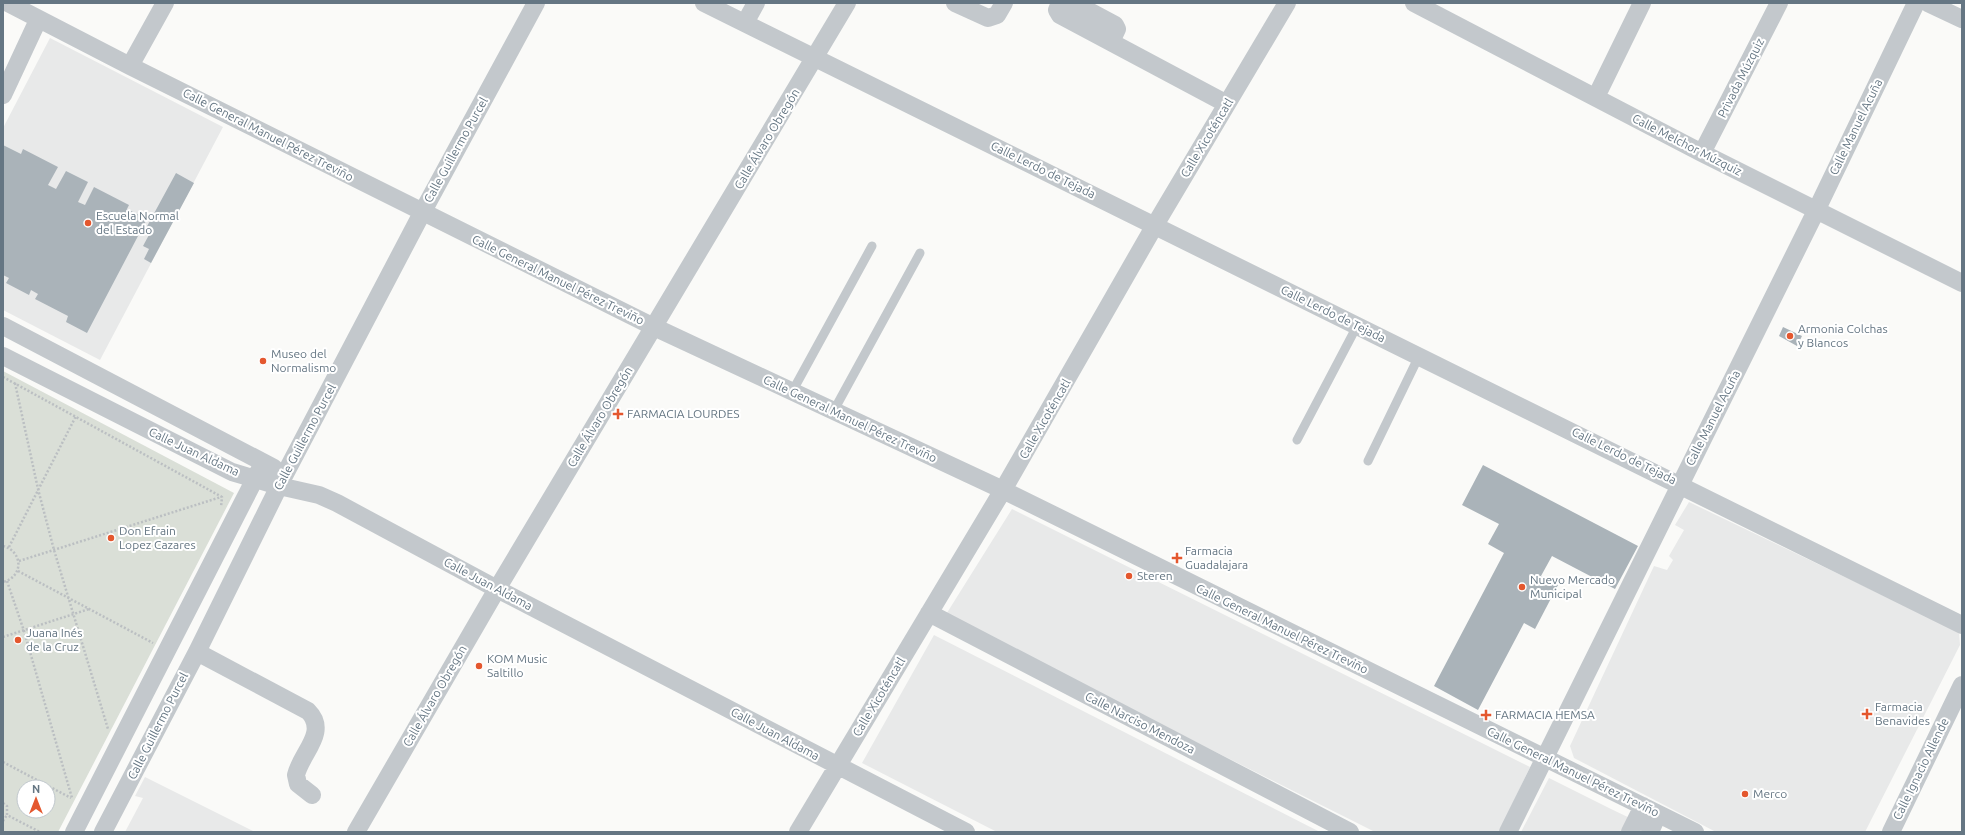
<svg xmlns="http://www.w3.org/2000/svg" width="1965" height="835" viewBox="0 0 1965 835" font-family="Ubuntu,sans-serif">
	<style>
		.built { fill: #e8e9e9 }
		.green { fill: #dadfd7; fill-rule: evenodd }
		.building { fill: #aab3b9 }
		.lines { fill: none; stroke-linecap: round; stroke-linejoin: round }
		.path { stroke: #bbbfc2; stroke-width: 2.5; stroke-dasharray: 2 2; stroke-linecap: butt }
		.lane { stroke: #c3c8cc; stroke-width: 9 }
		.street { stroke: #c3c8cc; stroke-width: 18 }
		.poi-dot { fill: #e4572e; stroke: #fff; stroke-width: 1.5 }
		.labels { text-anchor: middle; stroke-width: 4; stroke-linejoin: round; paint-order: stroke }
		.street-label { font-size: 12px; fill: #657683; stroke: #fff }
		.poi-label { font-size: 12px; fill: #657683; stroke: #fff; text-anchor: start }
	</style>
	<rect width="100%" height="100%" fill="#fafaf8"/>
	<path class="built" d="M50,38L223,127L100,360L3,310V128Z
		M1689,502L1959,632L1960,645L1865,832H1716L1574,758L1570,746L1654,566L1667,570L1673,560L1669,556L1684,530L1675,525Z
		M1012,509L1530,767L1499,832H1375L945,616Z
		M934,635L1320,832H997L862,763Z
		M145,777L255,832H125L143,798L135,796Z
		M1549,778L1611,809L1659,832H1521Z"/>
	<path class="green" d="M3,371L234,493L58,832H3ZM24,787H48V811H24Z"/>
	<path class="building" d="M3,145L21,154L23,149L58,167L48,185L56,189L66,171L88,182L78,202L85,205L94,187L129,205L127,209L147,219L87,333L66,322L68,316L35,299L38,294L31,290L29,295L6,283L9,278L3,275Z
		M176,173L194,183L151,263L144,259L149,249L143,246L150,233L145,230Z
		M1783,327L1802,336L1797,346L1779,336Z
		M1483,465L1638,546L1615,589L1552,556L1541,576L1558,585L1535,629L1524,623L1478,710L1434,686L1504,553L1488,544L1499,524L1462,505Z"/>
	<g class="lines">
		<path class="path" d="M3,377L222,497L221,507
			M15,383L38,489L54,550L108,729
			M3,546C23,551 24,577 3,582
			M9,547L76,416
			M19,561L221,497
			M18,571L153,643
			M7,581L24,631L72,798
			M3,637L89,609
			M3,762L71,798
			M3,803L7,806V815L40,832
			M3,821L7,815"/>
		<path class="lane" d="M792,392L872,246
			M833,412L920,253
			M1297,440L1357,326
			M1368,461L1419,356"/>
		<path class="street" d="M8,3L130,66L654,327L1003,490L1695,832
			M704,3L1962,625
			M955,3L988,18L997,15L1004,3
			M1060,3L1057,10L1060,15L1227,104
			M1074,3L1115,25L1117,29L1111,42
			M1414,3L1702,153L1962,283
			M1928,3L1962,19
			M745,23L756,3
			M130,66L165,3
			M3,95L38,20
			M1596,97L1642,3
			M1702,153L1779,3
			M3,326L274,468
			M3,356L232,472L279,486L319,495L337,503L497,589L966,832
			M929,613L1350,832
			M197,652L308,711C329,732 301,753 296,775L298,784L312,795
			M74,832L263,463
			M103,832L197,652L285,474L422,213L536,3
			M356,832L497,589L847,3
			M798,832L1003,490L1155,225L1287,3
			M1508,832L1816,211L1916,3
			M1630,832L1643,806
			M1650,832L1658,814
			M1891,832L1962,685"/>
	</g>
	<g class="poi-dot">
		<circle cx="88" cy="223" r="4"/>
		<circle cx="1790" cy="336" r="4"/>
		<circle cx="263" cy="361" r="4"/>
		<path d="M616 408h4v4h4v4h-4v4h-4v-4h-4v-4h4z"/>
		<circle cx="111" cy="538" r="4"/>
		<path d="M1175 552h4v4h4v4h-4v4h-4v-4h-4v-4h4z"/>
		<circle cx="1129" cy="576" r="4"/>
		<circle cx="1522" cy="587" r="4"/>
		<circle cx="18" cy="640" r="4"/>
		<circle cx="479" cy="666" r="4"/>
		<path d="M1865 708h4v4h4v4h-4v4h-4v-4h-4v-4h4z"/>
		<path d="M1484 709h4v4h4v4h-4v4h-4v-4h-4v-4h4z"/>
		<circle cx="1745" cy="794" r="4"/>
	</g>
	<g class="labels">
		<g class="street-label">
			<text transform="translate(1741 78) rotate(-63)" y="4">Privada Múzquiz</text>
			<text transform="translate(1856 127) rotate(-64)" y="4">Calle Manuel Acuña</text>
			<text transform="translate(268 135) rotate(27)" y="4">Calle General Manuel Pérez Treviño</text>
			<text transform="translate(1207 138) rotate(-59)" y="4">Calle Xicoténcatl</text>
			<text transform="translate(767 139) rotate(-59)" y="4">Calle Álvaro Obregón</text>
			<text transform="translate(1687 145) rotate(27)" y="4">Calle Melchor Múzquiz</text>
			<text transform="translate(456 150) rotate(-61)" y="4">Calle Guillermo Purcel</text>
			<text transform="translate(1043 170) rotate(26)" y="4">Calle Lerdo de Tejada</text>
			<text transform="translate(558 280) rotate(26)" y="4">Calle General Manuel Pérez Treviño</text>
			<text transform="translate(1333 314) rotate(26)" y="4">Calle Lerdo de Tejada</text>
			<text transform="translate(600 417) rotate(-59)" y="4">Calle Álvaro Obregón</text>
			<text transform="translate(1713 418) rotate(-63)" y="4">Calle Manuel Acuña</text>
			<text transform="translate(850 419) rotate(25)" y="4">Calle General Manuel Pérez Treviño</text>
			<text transform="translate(1045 419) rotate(-60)" y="4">Calle Xicoténcatl</text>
			<text transform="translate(305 437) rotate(-62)" y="4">Calle Guillermo Purcel</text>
			<text transform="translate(194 452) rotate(25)" y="4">Calle Juan Aldama</text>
			<text transform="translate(1624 456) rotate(26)" y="4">Calle Lerdo de Tejada</text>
			<text transform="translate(488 584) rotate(28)" y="4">Calle Juan Aldama</text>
			<text transform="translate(1282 629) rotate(26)" y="4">Calle General Manuel Pérez Treviño</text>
			<text transform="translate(435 696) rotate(-60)" y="4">Calle Álvaro Obregón</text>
			<text transform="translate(879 697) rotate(-59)" y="4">Calle Xicoténcatl</text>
			<text transform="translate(1140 723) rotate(27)" y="4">Calle Narciso Mendoza</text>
			<text transform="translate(158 726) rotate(-63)" y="4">Calle Guillermo Purcel</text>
			<text transform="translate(775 734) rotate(28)" y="4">Calle Juan Aldama</text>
			<text transform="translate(1921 769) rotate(-64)" y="4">Calle Ignacio Allende</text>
			<text transform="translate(1573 772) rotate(26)" y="4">Calle General Manuel Pérez Treviño</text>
		</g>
		<g class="poi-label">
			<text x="96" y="220">Escuela Normal<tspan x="96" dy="14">del Estado</tspan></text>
			<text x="1798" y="333">Armonia Colchas<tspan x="1798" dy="14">y Blancos</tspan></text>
			<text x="271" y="358">Museo del<tspan x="271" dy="14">Normalismo</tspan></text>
			<text x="627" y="418">FARMACIA LOURDES</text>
			<text x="119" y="535">Don Efrain<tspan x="119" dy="14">Lopez Cazares</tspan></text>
			<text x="1185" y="555">Farmacia<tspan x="1185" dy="14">Guadalajara</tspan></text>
			<text x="1137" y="580">Steren</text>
			<text x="1530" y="584">Nuevo Mercado<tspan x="1530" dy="14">Municipal</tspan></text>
			<text x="26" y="637">Juana Inés<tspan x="26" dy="14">de la Cruz</tspan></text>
			<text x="487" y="663">KOM Music<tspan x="487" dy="14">Saltillo</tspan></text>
			<text x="1875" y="711">Farmacia<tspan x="1875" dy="14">Benavides</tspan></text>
			<text x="1495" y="719">FARMACIA HEMSA</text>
			<text x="1753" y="798">Merco</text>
		</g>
	</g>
	<rect width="1965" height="835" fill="none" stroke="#657683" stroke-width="8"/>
	<g transform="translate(36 799)"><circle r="19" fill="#ffffff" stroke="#c1c8cd"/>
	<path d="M0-3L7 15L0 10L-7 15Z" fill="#e4572e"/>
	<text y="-6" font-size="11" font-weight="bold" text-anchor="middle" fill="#657683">N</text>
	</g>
</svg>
